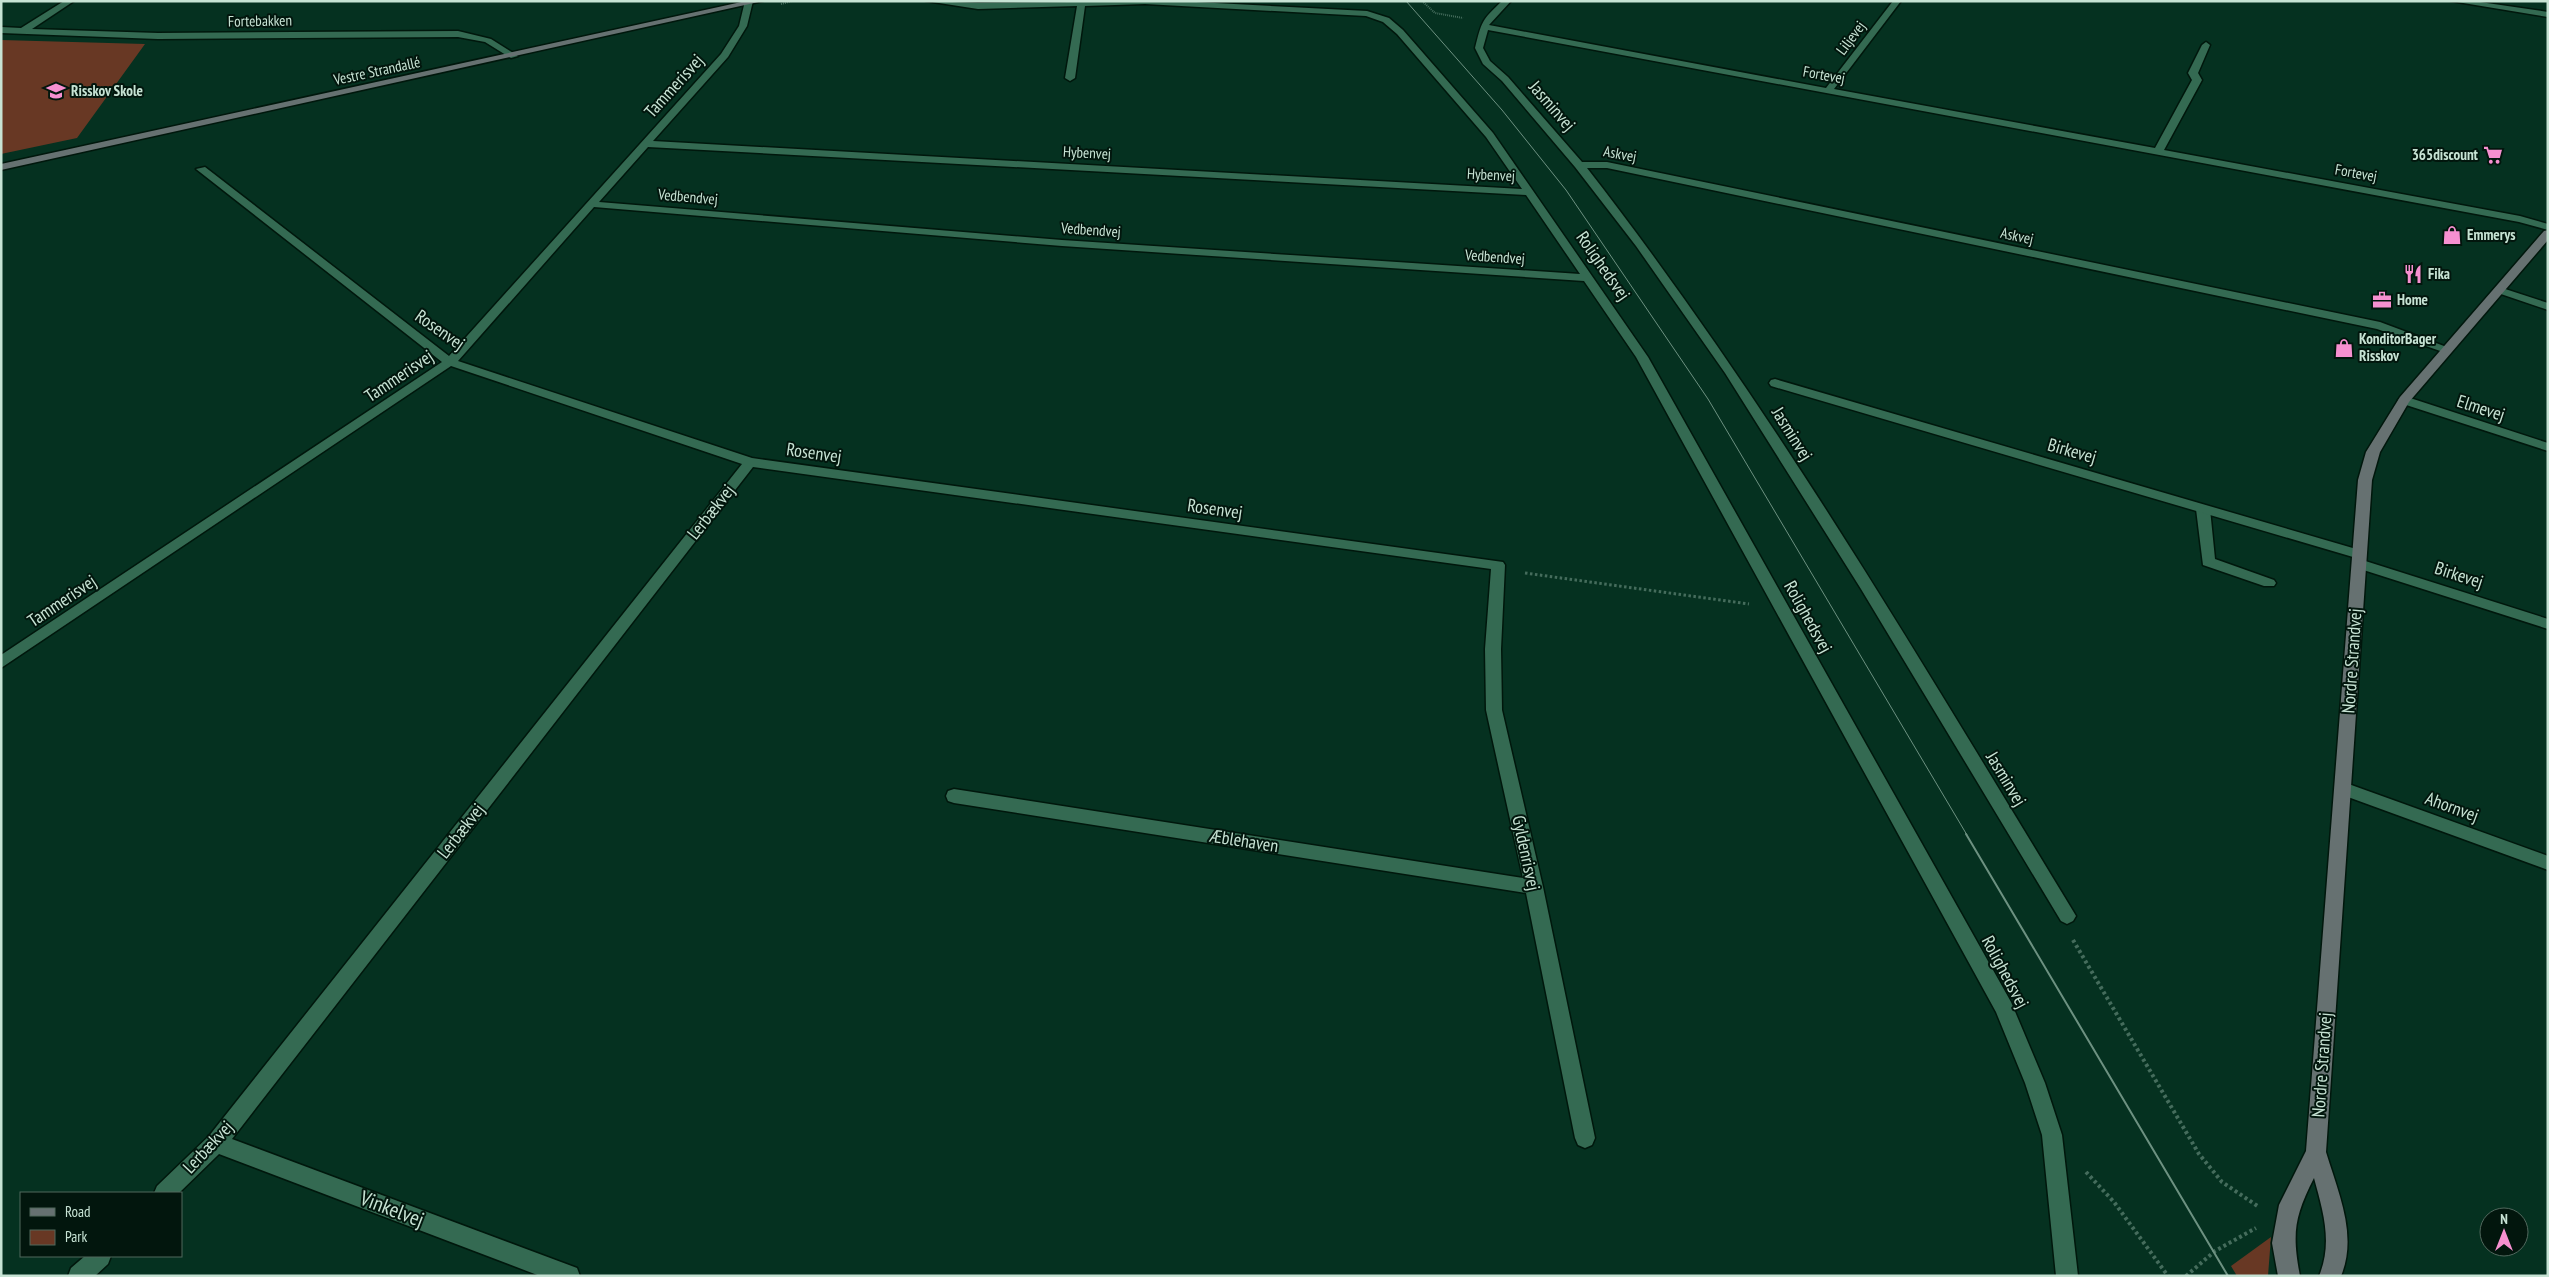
<svg xmlns="http://www.w3.org/2000/svg" width="2549" height="1277" viewBox="0 0 2549 1277" font-family="'PT Sans Narrow',sans-serif">
	<style>
		.green { fill: #683824 }
		.lines { fill: none; stroke-linecap: round; stroke-linejoin: round }
		.lane-casing { stroke: #00170c; stroke-width: 3 }
		.street-casing { stroke: #00170c; stroke-width: 3 }
		.secondary-casing { stroke: #00170c; stroke-width: 3 }
		.path-far2 { stroke: #456c5c; stroke-width: 2; stroke-dasharray: 1 1; stroke-linecap: butt }
		.path-far1 { stroke: #456c5c; stroke-width: 3; stroke-dasharray: 2.5 2.5; stroke-linecap: butt }
		.path { stroke: #456c5c; stroke-width: 4; stroke-dasharray: 3 3; stroke-linecap: butt }
		.lane { fill: #346a52; fill-rule: evenodd }
		.street { fill: #346a52; fill-rule: evenodd }
		.secondary { fill: #667171; fill-rule: evenodd }
		.tram-far1 { stroke: #6d9181; stroke-width: 1 }
		.tram { stroke: #6d9181; stroke-width: 2 }
		.labels { text-anchor: middle; stroke-width: 4; stroke-linejoin: round; paint-order: stroke }
		.far-street-label { font-size: 15px; fill: #c7e3d4; stroke: #02160d }
		.far-poi-label { font-size: 15px; font-weight: bold; fill: #c7e3d4; stroke: #02160d; text-anchor: start }
		.street-label { font-size: 18px; fill: #c7e3d4; stroke: #02160d }
		.near-street-label { font-size: 21px; fill: #c7e3d4; stroke: #02160d }
	</style>
	<rect width="100%" height="100%" fill="#053120"/>
	<path class="green" d="M1,40L145,44L77,138L1,154Z
		M2271,1237L2268,1276H2237L2231,1266Z"/>
	<g class="lines">
		<g class="lane-casing">
			<path id="lane" d="M2499,287L2548,303V310L2495,292V288Z
				M2203,505L2210,509L2215,559L2274,580L2276,583L2274,586H2264L2203,565L2196,509Z"/>
		</g>
		<g class="street-casing">
			<path id="street" d="M64,1H74L32,29L158,33L458,31L491,39L518,56L511,58L485,42L458,37L158,39L1,33V27L21,28Z
				M745,1H753L747,26L728,57L653,141L1522,189L1486,137L1397,34L1383,22L1366,16L1145,4L1085,6L1075,78L1070,81L1065,78L1077,6L978,9L926,1L978,3L1177,1L1367,11L1389,18L1403,30L1493,133L1648,357L2011,1002L2045,1083L2062,1135L2078,1276H2056L2042,1135L2025,1083L1996,1012L1636,357L1584,281L1062,246L594,207L458,361L752,458L1503,562L1505,565L1501,649L1502,710L1543,887L1595,1138L1592,1145L1585,1148L1578,1145L1575,1138L1526,893L954,803L948,801L946,796L948,791L954,789L1523,878L1486,710L1485,649L1491,569L753,467L232,1139L569,1265L577,1268L580,1276H540L219,1154L179,1193H154L157,1186L209,1136L742,464L451,366L1,668V655L442,362L196,169L205,167L449,356L721,54L739,26ZM648,147L1526,195L1580,274L1062,240L599,202Z
				M1502,1H1511L1489,25L1826,88L1893,1H1901L1834,89L2155,148L2192,80L2188,73L2202,45L2206,42L2210,45L2198,73L2202,80L2164,150L2520,216L2548,224V230L2519,222L1488,30L1483,48L1490,61L1508,77L1582,162H1607L2380,322L2452,349L2446,353L2377,329L1607,168H1587C1769,402 1919,658 2073,911L2076,916L2073,921L2067,924L2061,921L1861,589L1725,373L1636,246L1575,167L1502,81L1483,64L1475,48C1482,21 1481,21 1502,1Z
				M2451,1H2473L2548,12V17Z
				M1775,379L2363,551L2365,554L2363,557H2353L1771,386L1769,383L1771,380Z
				M2404,396L2548,443V451L2400,403L2398,400Z
				M2359,559L2548,619V629L2354,567L2352,564L2354,561Z
				M2343,782L2548,856V870L2337,793L2335,788L2337,783Z
				M85,1256H111L108,1264L95,1276H68L71,1268Z"/>
		</g>
		<g class="secondary-casing">
			<path id="secondary" d="M746,1H763L1,170V164Z
				M2548,230V240L2409,402L2380,452L2372,480L2326,1152C2338,1192 2358,1235 2341,1276H2319C2333,1243 2323,1211 2314,1178C2294,1217 2292,1234 2300,1276H2278L2272,1243L2279,1205L2306,1151L2358,480L2366,452L2400,397L2544,231Z"/>
		</g>
		<path class="path-far2" d="M1422,1L1435,13L1463,18
			M781,4L792,1"/>
		<path class="path-far1" d="M1525,573L1749,604"/>
		<path class="path" d="M2073,940L2199,1154L2222,1182L2259,1207
			M2086,1172L2114,1202L2168,1276
			M2186,1276L2215,1251L2256,1228"/>
		<use href="#lane" class="lane"/>
		<use href="#street" class="street"/>
		<use href="#secondary" class="secondary"/>
		<path class="tram-far1" d="M1406,1L1502,110L1566,190L1708,399L1967,835"/>
		<path class="tram" d="M1966,834L2228,1276"/>
	</g>
	<defs>
		<g id="school-bare" transform="scale(1.5)"><path d="M0-5L7-2L0 1L-7-2ZM-4 1L0 2.5L4 1V4Q0 6-4 4Z" fill="#f690d0" stroke="#02160d" stroke-width="2.5" paint-order="stroke"/></g>
		<g id="supermarket-bare" transform="scale(1.5)"><path d="M-6-5.5h2.5l.6 2H6L4.5 2H-2.5L-4.4-4H-6ZM-1.5 3.2a1.3 1.3 0 1 0 .1 0ZM3 3.2a1.3 1.3 0 1 0 .1 0Z" fill="#f690d0" stroke="#02160d" stroke-width="2.5" paint-order="stroke"/></g>
		<g id="shop-bare" transform="scale(1.5)"><path d="M-5-2.5h2.3a2.7 3.5 0 0 1 5.4 0H5L5.5 6h-11ZM-1.5-2.5h3a1.5 2.3 0 0 0-3 0Z" fill="#f690d0" stroke="#02160d" stroke-width="2.5" paint-order="stroke"/></g>
		<g id="restaurant-bare" transform="scale(1.5)"><path d="M-5-6h1v4h1v-4h1v4h1v-4h1v5L-1.5 .5V6h-2V.5L-5-1ZM5-6V6H3V1.5H1.5Q1.5-4 5-6Z" fill="#f690d0" stroke="#02160d" stroke-width="2.5" paint-order="stroke"/></g>
		<g id="office-bare" transform="scale(1.5)"><path d="M-6-3h4V-5.5h4V-3h4V5H-6ZM-1-4.5V-3h2v-1.5ZM-6 0V1H6V0Z" fill="#f690d0" stroke="#02160d" stroke-width="2.5" paint-order="stroke"/></g>
	</defs>
	<g fill-rule="evenodd">
		<use href="#school-bare" x="56" y="91"/>
		<use href="#supermarket-bare" x="2493" y="155"/>
		<use href="#shop-bare" x="2452" y="235"/>
		<use href="#restaurant-bare" x="2413" y="274"/>
		<use href="#office-bare" x="2382" y="300"/>
		<use href="#shop-bare" x="2344" y="348"/>
	</g>
	<g class="labels">
		<g class="far-street-label">
			<text transform="translate(260 21) rotate(-1)" y="5">Fortebakken</text>
			<text transform="translate(1851 38) rotate(-53)" y="5">Liljevej</text>
			<text transform="translate(377 71) rotate(-12)" y="5">Vestre Strandallé</text>
			<text transform="translate(1824 75) rotate(10)" y="5">Fortevej</text>
			<text transform="translate(1087 153) rotate(3)" y="5">Hybenvej</text>
			<text transform="translate(1620 154) rotate(10)" y="5">Askvej</text>
			<text transform="translate(2356 173) rotate(10)" y="5">Fortevej</text>
			<text transform="translate(1491 175) rotate(3)" y="5">Hybenvej</text>
			<text transform="translate(688 197) rotate(5)" y="5">Vedbendvej</text>
			<text transform="translate(1091 230) rotate(4)" y="5">Vedbendvej</text>
			<text transform="translate(2017 236) rotate(12)" y="5">Askvej</text>
			<text transform="translate(1495 257) rotate(4)" y="5">Vedbendvej</text>
		</g>
		<g class="far-poi-label">
			<text x="71" y="96">Risskov Skole</text>
			<text x="2478" y="160" text-anchor="end">365discount</text>
			<text x="2467" y="240">Emmerys</text>
			<text x="2428" y="279">Fika</text>
			<text x="2397" y="305">Home</text>
			<text x="2359" y="344">KonditorBager<tspan x="2359" dy="17">Risskov</tspan></text>
		</g>
		<g class="street-label">
			<text transform="translate(674 86) rotate(-48)" y="6">Tammerisvej</text>
			<text transform="translate(1552 106) rotate(49)" y="6">Jasminvej</text>
			<text transform="translate(1603 266) rotate(55)" y="6">Rolighedsvej</text>
			<text transform="translate(440 330) rotate(35)" y="6">Rosenvej</text>
			<text transform="translate(399 376) rotate(-34)" y="6">Tammerisvej</text>
			<text transform="translate(2481 408) rotate(18)" y="6">Elmevej</text>
			<text transform="translate(1792 434) rotate(58)" y="6">Jasminvej</text>
			<text transform="translate(2072 451) rotate(16)" y="6">Birkevej</text>
			<text transform="translate(814 453) rotate(8)" y="6">Rosenvej</text>
			<text transform="translate(1215 509) rotate(8)" y="6">Rosenvej</text>
			<text transform="translate(711 512) rotate(-52)" y="6">Lerbækvej</text>
			<text transform="translate(2459 575) rotate(18)" y="6">Birkevej</text>
			<text transform="translate(62 601) rotate(-34)" y="6">Tammerisvej</text>
			<text transform="translate(1808 617) rotate(61)" y="6">Rolighedsvej</text>
			<text transform="translate(2352 661) rotate(-86)" y="6">Nordre Strandvej</text>
			<text transform="translate(2006 779) rotate(59)" y="6">Jasminvej</text>
			<text transform="translate(2452 807) rotate(20)" y="6">Ahornvej</text>
			<text transform="translate(461 831) rotate(-52)" y="6">Lerbækvej</text>
			<text transform="translate(1244 841) rotate(9)" y="6">Æblehaven</text>
			<text transform="translate(1526 853) rotate(78)" y="6">Gyldenrisvej</text>
			<text transform="translate(2005 972) rotate(62)" y="6">Rolighedsvej</text>
			<text transform="translate(2322 1065) rotate(-86)" y="6">Nordre Strandvej</text>
			<text transform="translate(208 1147) rotate(-47)" y="6">Lerbækvej</text>
		</g>
		<g class="near-street-label">
			<text transform="translate(392 1209) rotate(21)" y="7">Vinkelvej</text>
		</g>
	</g>
	<rect width="2549" height="1277" fill="none" stroke="#c7e3d4" stroke-width="5"/>
	<rect x="20" y="1192" width="162" height="65" fill="#02160d" stroke="#51685d"/>
	<rect x="30" y="1208" width="25" height="8" fill="#667171" stroke="#51685d"/>
	<text x="65" y="1217" font-size="15" fill="#c7e3d4">Road</text>
	<rect x="30" y="1230" width="25" height="15" fill="#683824" stroke="#51685d"/>
	<text x="65" y="1242" font-size="15" fill="#c7e3d4">Park</text>
	<g transform="translate(2504 1232)"><circle r="24" fill="#02160d" stroke="#51685d"/>
	<path d="M0-4L9 19L0 12L-9 19Z" fill="#f690d0"/>
	<text y="-8" font-size="14" font-weight="bold" text-anchor="middle" fill="#c7e3d4">N</text>
	</g>
</svg>
